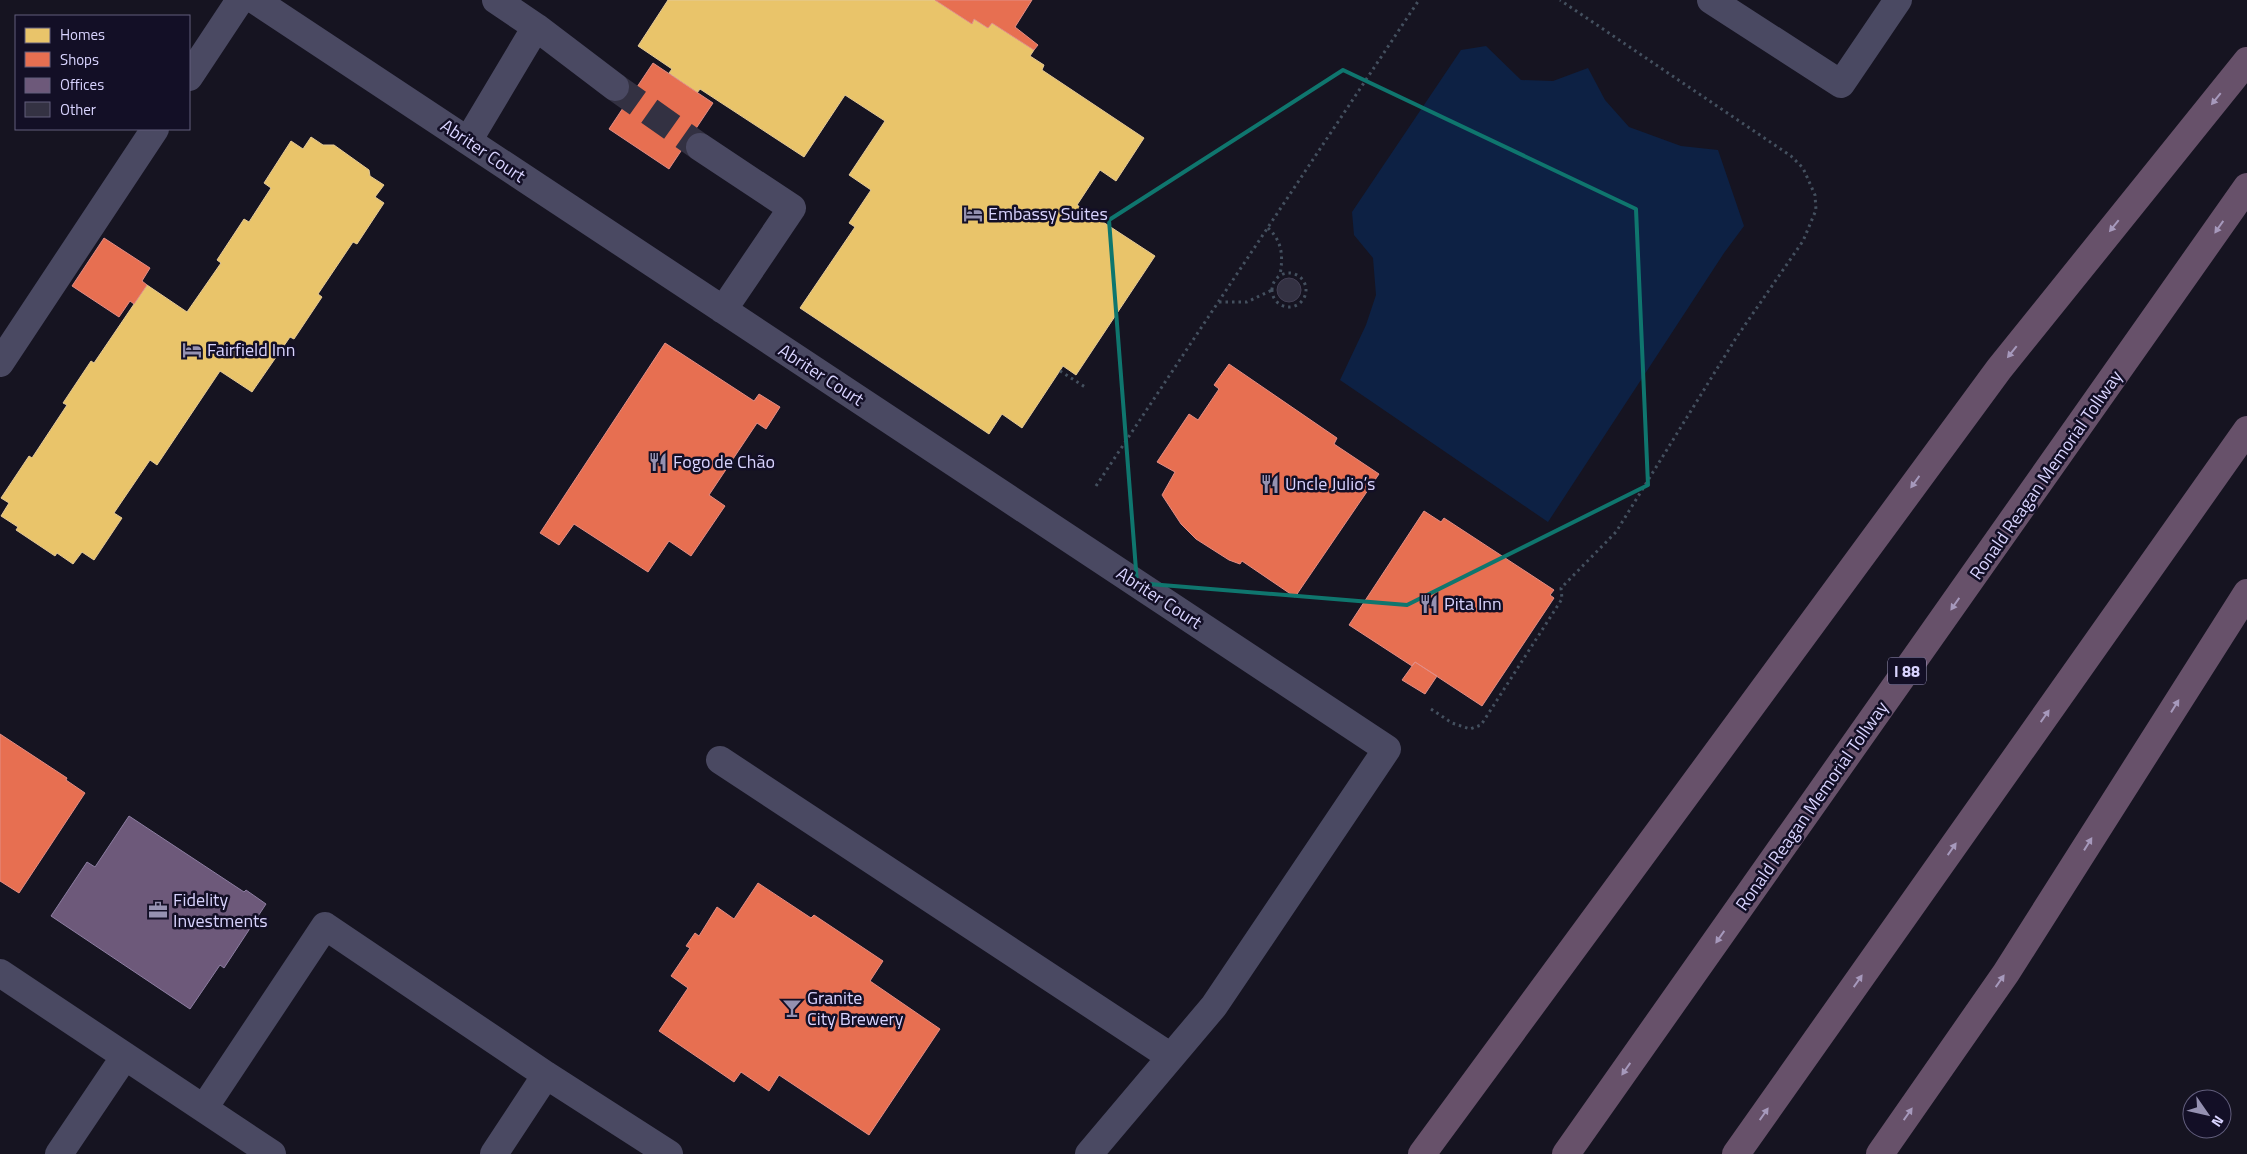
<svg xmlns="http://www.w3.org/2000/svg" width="2247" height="1154" viewBox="0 0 2247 1154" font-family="'Titillium Web',sans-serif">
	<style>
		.water { fill: #0d2144 }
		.homes { fill: #e9c46a; stroke: #e4c997 }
		.shops { fill: #e76f51; stroke: #e38d85 }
		.offices { fill: #6d597a; stroke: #8d7ea2 }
		.building { fill: #343243; stroke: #433f54 }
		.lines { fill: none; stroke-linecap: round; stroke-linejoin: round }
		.minor-tunnel { stroke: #333142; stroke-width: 28; stroke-dasharray: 28 14; stroke-linecap: butt }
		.path { stroke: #44505f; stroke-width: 3; stroke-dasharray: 2.5 4; stroke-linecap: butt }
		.minor { stroke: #4a4962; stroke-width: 28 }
		.highway { stroke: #67516a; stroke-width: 28 }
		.oneway { fill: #a699bc }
		.marked { fill: none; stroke: #0f766e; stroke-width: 4; stroke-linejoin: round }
		.labels { text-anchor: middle; stroke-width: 5; stroke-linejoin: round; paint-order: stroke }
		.shield { fill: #130f26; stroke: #9e99be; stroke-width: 1 }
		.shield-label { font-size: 16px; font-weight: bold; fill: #d9d4ff }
		.street-label { font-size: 18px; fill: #d9d4ff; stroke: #130f26 }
		.poi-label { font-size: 18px; fill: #d9d4ff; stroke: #130f26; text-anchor: start }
	</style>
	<rect width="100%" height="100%" fill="#161421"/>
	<path class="water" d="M1486,46L1521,80L1553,81L1588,68L1605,100L1629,127L1681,146L1718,150L1744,226L1724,253L1548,522L1340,380L1366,325L1376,295L1373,258L1354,235L1352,212L1461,50Z"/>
	<path class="homes" d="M668,0H935L972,24L974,19L988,28L992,23L1034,50L1030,56L1044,65L1042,70L1144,138L1116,181L1100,170L1077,205L1155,256L1076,375L1063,366L1022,428L1002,414L989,434L800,308L855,227L849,223L871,190L849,175L885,121L845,95L804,157L700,89L697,93L669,73L672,69L638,46Z
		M311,137L323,145H334L369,170L370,176L384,185L375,197L384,203L357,244L353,242L318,294L322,297L294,339L290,337L252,392L220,371L157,465L150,460L114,513L122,518L94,560L82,552L73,564L57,553L55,556L16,530L18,527L1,516L9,503L1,498L29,456L32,458L67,405L63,403L91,361L94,363L147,285L187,312L221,263L217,260L244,219L249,222L271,188L264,183L291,141L303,149Z"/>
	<path class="shops" d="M935,0H1032L1015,27L1038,45L1034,50L992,23L988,28L974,19L972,24Z
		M653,63L713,103L669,169L609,129Z
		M104,238L150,268L142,281L147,285L134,304L130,301L119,317L72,286Z
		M665,343L754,401L759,394L780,407L766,429L757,423L709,495L725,506L691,556L669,541L648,572L574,524L559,545L540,533Z
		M1229,364L1337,438L1334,444L1379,474L1295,597L1242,561L1240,564L1229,560L1196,539L1181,524L1162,495L1175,472L1157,462L1189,414L1198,420L1219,389L1214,385Z
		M1424,511L1441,522L1444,518L1554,590L1550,595L1554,598L1482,706L1415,662L1412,666L1349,625Z
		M1415,662L1437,676L1425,694L1402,680Z
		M0,734L67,778L66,780L85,793L19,893L0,881Z
		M758,883L811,918L814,915L883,961L870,981L940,1029L869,1135L779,1075L769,1091L741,1072L734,1082L659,1031L688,988L671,976L690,948L686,946L695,933L699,936L717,907L734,919Z"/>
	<path class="offices" d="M129,816L244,892L246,890L266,904L224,968L220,965L190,1009L51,916L87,862L95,867Z"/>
	<path class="building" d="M1277 290a12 12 0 1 1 24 0a12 12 0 1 1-24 0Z"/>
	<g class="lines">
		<path class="minor-tunnel" d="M615,87L700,147"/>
		<path class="path" d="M1268,228C1283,242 1283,257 1280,275
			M1272 290a17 17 0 1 1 34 0a17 17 0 1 1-34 0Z
			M1219,302H1247L1272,290
			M1060,371L1085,387
			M1096,486L1419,0
			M1431,709L1452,723L1470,729L1481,725L1562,599L1561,588L1616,532L1736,338L1803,241L1816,210L1815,195L1803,168L1791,156L1560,0"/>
		<path class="minor" d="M255,0L1387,749L1214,1006L1089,1154
			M496,0L536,27L615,87
			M1711,0L1841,84L1898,0
			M189,77L240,0
			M468,141L536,27
			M700,147L792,208L723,310
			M0,363L155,129
			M720,760L1171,1057
			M0,973L272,1154
			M204,1108L325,926L546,1075L669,1154
			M59,1154L125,1056
			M494,1154L546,1075"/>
		<path class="highway" d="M1422,1154L1999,369L2247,61
			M1566,1154L2247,187
			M1736,1154L2247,430
			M1880,1154L2006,973L2247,593"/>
	</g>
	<defs><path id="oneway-solid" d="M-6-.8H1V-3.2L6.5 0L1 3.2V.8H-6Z" transform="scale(1.25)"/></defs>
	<g class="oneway">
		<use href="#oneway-solid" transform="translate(2216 99) rotate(129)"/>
		<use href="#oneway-solid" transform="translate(2114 226) rotate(129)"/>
		<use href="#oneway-solid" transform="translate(2219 227) rotate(125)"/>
		<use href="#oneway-solid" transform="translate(2012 352) rotate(129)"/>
		<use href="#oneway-solid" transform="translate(1915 482) rotate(126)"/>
		<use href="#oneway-solid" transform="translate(1955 604) rotate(125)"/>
		<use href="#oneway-solid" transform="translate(2175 706) rotate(-58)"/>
		<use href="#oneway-solid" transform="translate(2045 716) rotate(-55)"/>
		<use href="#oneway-solid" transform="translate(2088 844) rotate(-58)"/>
		<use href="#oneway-solid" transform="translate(1952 849) rotate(-55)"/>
		<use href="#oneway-solid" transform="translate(1720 937) rotate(125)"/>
		<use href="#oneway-solid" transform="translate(1858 981) rotate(-55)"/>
		<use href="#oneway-solid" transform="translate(2000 981) rotate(-55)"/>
		<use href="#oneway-solid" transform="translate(1626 1069) rotate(125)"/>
		<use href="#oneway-solid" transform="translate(1764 1114) rotate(-55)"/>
		<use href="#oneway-solid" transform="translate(1908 1114) rotate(-55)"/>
	</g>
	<path class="marked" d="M1343,70L1636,209L1648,485L1407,605L1137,583L1109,220Z"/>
	<defs>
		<g id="hotel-bare" transform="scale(1.5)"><path d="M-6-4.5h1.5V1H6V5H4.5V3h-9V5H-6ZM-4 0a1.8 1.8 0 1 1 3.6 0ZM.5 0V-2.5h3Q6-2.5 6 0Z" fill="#9591b1" stroke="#130f26" stroke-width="2.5" paint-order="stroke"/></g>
		<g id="restaurant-bare" transform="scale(1.5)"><path d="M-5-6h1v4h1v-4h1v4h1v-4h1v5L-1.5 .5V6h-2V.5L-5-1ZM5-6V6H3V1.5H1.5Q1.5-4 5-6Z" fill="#9591b1" stroke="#130f26" stroke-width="2.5" paint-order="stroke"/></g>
		<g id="office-bare" transform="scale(1.5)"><path d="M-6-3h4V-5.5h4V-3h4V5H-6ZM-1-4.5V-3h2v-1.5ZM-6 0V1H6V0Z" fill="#9591b1" stroke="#130f26" stroke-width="2.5" paint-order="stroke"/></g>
		<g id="bar-bare" transform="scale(1.5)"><path d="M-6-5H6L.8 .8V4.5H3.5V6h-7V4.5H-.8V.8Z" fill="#9591b1" stroke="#130f26" stroke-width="2.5" paint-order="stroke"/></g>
	</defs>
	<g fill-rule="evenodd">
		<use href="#hotel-bare" x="973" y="214"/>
		<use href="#hotel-bare" x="192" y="350"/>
		<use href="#restaurant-bare" x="658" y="462"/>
		<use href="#restaurant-bare" x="1270" y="484"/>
		<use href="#restaurant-bare" x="1429" y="604"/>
		<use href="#office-bare" x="158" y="910"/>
		<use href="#bar-bare" x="792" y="1008"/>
	</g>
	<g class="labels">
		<rect class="shield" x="1888" y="657.5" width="38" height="27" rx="4"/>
		<g class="shield-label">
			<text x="1907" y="677">I 88</text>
		</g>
		<g class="street-label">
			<text transform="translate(483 151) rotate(34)" y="6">Abriter Court</text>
			<text transform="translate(821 375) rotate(33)" y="6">Abriter Court</text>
			<text transform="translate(2046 475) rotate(-55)" y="6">Ronald Reagan Memorial Tollway</text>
			<text transform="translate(1159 598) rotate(33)" y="6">Abriter Court</text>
			<text transform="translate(1812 806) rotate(-55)" y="6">Ronald Reagan Memorial Tollway</text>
		</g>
		<g class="poi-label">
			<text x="988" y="220">Embassy Suites</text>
			<text x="207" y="356">Fairfield Inn</text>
			<text x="673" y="468">Fogo de Chão</text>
			<text x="1285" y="490">Uncle Julio’s</text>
			<text x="1444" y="610">Pita Inn</text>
			<text x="173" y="906">Fidelity<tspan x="173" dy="21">Investments</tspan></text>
			<text x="807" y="1004">Granite<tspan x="807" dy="21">City Brewery</tspan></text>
		</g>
	</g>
	<rect x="15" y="15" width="175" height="115" fill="#130f26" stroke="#625e7d"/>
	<rect x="25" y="28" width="25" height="15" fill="#e9c46a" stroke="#625e7d"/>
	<text x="60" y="40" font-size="15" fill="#d9d4ff">Homes</text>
	<rect x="25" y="52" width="25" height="15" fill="#e76f51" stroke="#625e7d"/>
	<text x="60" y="65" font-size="15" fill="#d9d4ff">Shops</text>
	<rect x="25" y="78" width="25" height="15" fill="#6d597a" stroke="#625e7d"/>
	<text x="60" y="90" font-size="15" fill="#d9d4ff">Offices</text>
	<rect x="25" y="102" width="25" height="15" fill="#343243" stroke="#625e7d"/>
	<text x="60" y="115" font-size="15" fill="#d9d4ff">Other</text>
	<g transform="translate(2207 1114) rotate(124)"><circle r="24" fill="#130f26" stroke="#625e7d"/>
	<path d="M0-4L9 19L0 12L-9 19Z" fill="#9591b1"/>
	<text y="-8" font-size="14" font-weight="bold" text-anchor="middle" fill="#d9d4ff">N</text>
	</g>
</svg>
